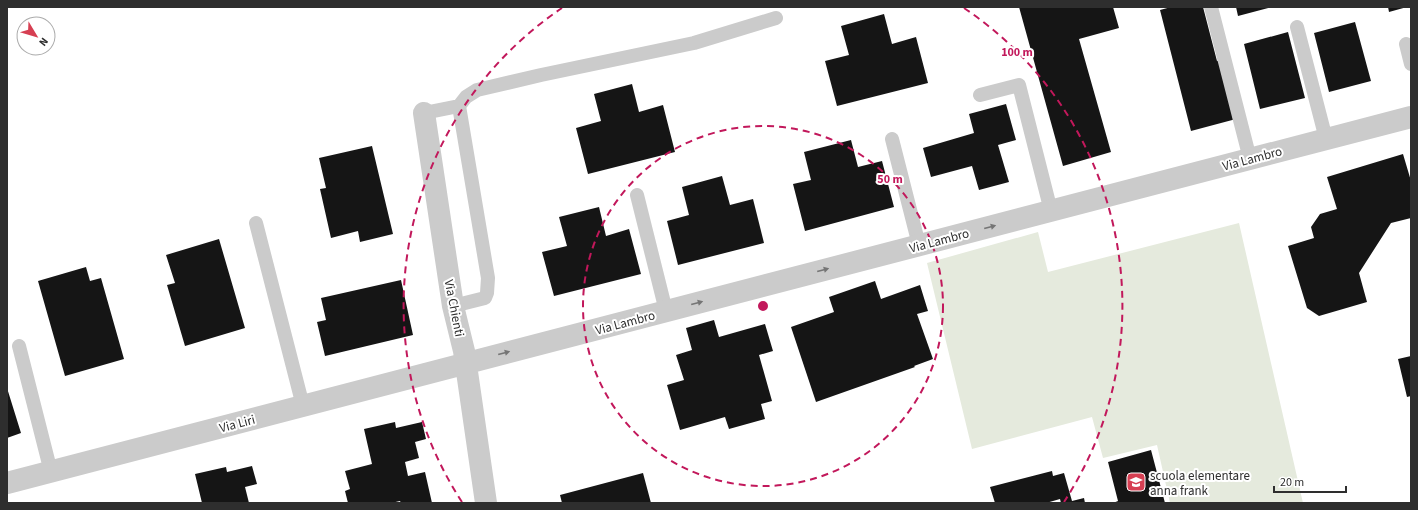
<svg xmlns="http://www.w3.org/2000/svg" width="1418" height="510" viewBox="0 0 1418 510" font-family="'Source Sans 3',sans-serif">
	<style>
		.green { fill: #e5eadd }
		.building { fill: #151515 }
		.lines { fill: none; stroke-linecap: round; stroke-linejoin: round }
		.service { stroke: #cbcbcb; stroke-width: 14 }
		.minor { stroke: #cbcbcb; stroke-width: 22 }
		.oneway { fill: #757575 }
		.ring { fill: none; stroke: #c2185b; stroke-width: 2; stroke-dasharray: 7 5 }
		.labels { text-anchor: middle; stroke-width: 4; stroke-linejoin: round; paint-order: stroke }
		.street-label { font-size: 13px; fill: #2e2e2e; stroke: #fff }
		.poi-label { font-size: 13px; fill: #2e2e2e; stroke: #fff; text-anchor: start }
		.centre { fill: #c2185b; stroke: #fff; stroke-width: 2 }
		.ring-label { font-size: 12px; text-anchor: middle; font-weight: bold; fill: #c2185b; stroke: #fff; stroke-width: 4; stroke-linejoin: round; paint-order: stroke }
	</style>
	<rect width="100%" height="100%" fill="#fff"/>
	<path class="green" d="M1239,223L1303,503H1170L1157,445L1103,458L1092,417L972,449L927,263L1038,232L1048,272Z"/>
	<path class="building" d="M1019,7H1113L1119,28L1079,39L1111,152L1063,166Z
		M1171,7H1203L1217,61L1220,60L1236,119L1191,131L1160,10Z
		M1236,7H1272L1238,16Z
		M1388,7H1407L1389,12Z
		M884,14L892,44L916,37L928,83L837,106L825,61L849,55L841,26Z
		M1355,22L1371,81L1329,92L1314,33Z
		M1288,32L1305,98L1260,109L1244,44Z
		M632,84L639,112L663,105L675,152L588,174L576,128L601,121L594,94Z
		M1006,104L1016,140L998,145L1009,182L979,190L972,166L931,177L923,148L974,133L969,114Z
		M851,140L858,167L882,161L894,207L805,231L793,184L811,180L804,152Z
		M372,146L393,234L360,242L358,231L331,238L320,189L326,188L319,158Z
		M1403,154L1411,181V218L1391,223L1359,273L1367,302L1319,316L1307,308L1288,246L1314,238L1311,227L1320,214L1337,209L1327,177Z
		M722,176L730,205L753,199L764,243L678,265L667,221L689,215L682,187Z
		M599,207L606,236L629,229L641,274L554,296L542,252L567,246L559,217Z
		M219,239L245,328L185,346L167,285L175,283L166,255Z
		M86,267L90,281L101,278L124,359L65,376L38,281Z
		M401,280L413,335L325,356L317,322L326,320L321,298Z
		M875,281L881,299L920,285L928,311L917,314L933,359L914,366L915,367L816,402L791,327L834,312L829,297Z
		M714,320L719,337L765,324L773,351L759,355L772,401L761,404L765,419L729,429L725,417L680,430L667,385L684,380L676,355L692,350L686,328Z
		M1411,356V396L1407,397L1398,359Z
		M7,388L21,433L7,438Z
		M395,422L396,428L422,422L426,439L415,442L419,458L405,462L408,476L425,472L432,503H401L400,501L391,503H374V502L348,503L345,491L350,489L345,471L372,464L364,429Z
		M1151,450L1165,503H1113L1118,501L1108,462Z
		M252,466L257,484L245,487L249,503H202L195,474L226,467L227,472Z
		M1052,471L1053,476L1064,473L1072,501L1084,498L1085,503H1061L1060,499L1046,503H995L990,487Z
		M643,473L651,503H562L560,495Z"/>
	<g class="lines">
		<path class="service" d="M1211,7L1250,159
			M1297,27L1326,139
			M1406,44L1411,64
			M980,95L1019,85L1051,211
			M424,113L459,106L466,97L477,90L541,75L694,43L776,18
			M892,139L919,245
			M637,195L666,311
			M256,223L303,406
			M453,306L485,298L487,293L488,278L459,106
			M19,346L51,472"/>
		<path class="minor" d="M424,113L453,306L464,351L486,503
			M7,483L1411,117"/>
	</g>
	<defs><path id="oneway-solid" d="M-6-.8H1V-3.2L6.5 0L1 3.2V.8H-6Z"/></defs>
	<g class="oneway">
		<use href="#oneway-solid" transform="translate(990 227) rotate(-15)"/>
		<use href="#oneway-solid" transform="translate(823 270) rotate(-15)"/>
		<use href="#oneway-solid" transform="translate(697 303) rotate(-15)"/>
		<use href="#oneway-solid" transform="translate(504 353) rotate(-15)"/>
	</g>
	<g class="ring">
		<circle cx="763" cy="306" r="180"/>
		<path d="M462 502A359 359 0 0 1 562 8M964 8A359 359 0 0 1 1064 502"/>
	</g>
	<defs>
		<g id="school-square" transform="scale(1)"><rect x="-9" y="-9" width="18" height="18" rx="4" fill="#d63f52" stroke="#fff"/><path d="M0-5L7-2L0 1L-7-2ZM-4 1L0 2.5L4 1V4Q0 6-4 4Z" fill="#fff"/></g>
	</defs>
	<g fill-rule="evenodd">
		<use href="#school-square" x="1136" y="482"/>
	</g>
	<g class="labels">
		<g class="street-label">
			<text transform="translate(1252 158) rotate(-15)" y="5">Via Lambro</text>
			<text transform="translate(939 240) rotate(-15)" y="5">Via Lambro</text>
			<text transform="translate(455 308) rotate(79)" y="5">Via Chienti</text>
			<text transform="translate(625 322) rotate(-15)" y="5">Via Lambro</text>
			<text transform="translate(237 423) rotate(-15)" y="5">Via Liri</text>
		</g>
		<g class="poi-label">
			<text x="1150" y="480">scuola elementare<tspan x="1150" dy="15">anna frank</tspan></text>
		</g>
	</g>
	<circle cx="763" cy="306" r="6" class="centre"/>
	<g class="ring-label">
		<text x="1017" y="56">100 m</text>
		<text x="890" y="183">50 m</text>
	</g>
	<rect width="1418" height="510" fill="none" stroke="#2e2e2e" stroke-width="16"/>
	<g transform="translate(36 36) rotate(128)"><circle r="19" fill="#ffffff" stroke="#ababab"/>
	<path d="M0-3L7 15L0 10L-7 15Z" fill="#d63f52"/>
	<text y="-6" font-size="11" font-weight="bold" text-anchor="middle" fill="#2e2e2e">N</text>
	</g>
	<path d="M1274 486v6h72v-6" fill="none" stroke="#2e2e2e" stroke-width="2"/>
	<text x="1280" y="486" font-size="12" fill="#2e2e2e" stroke="#ffffff" stroke-width="3" paint-order="stroke">20 m</text>
</svg>
